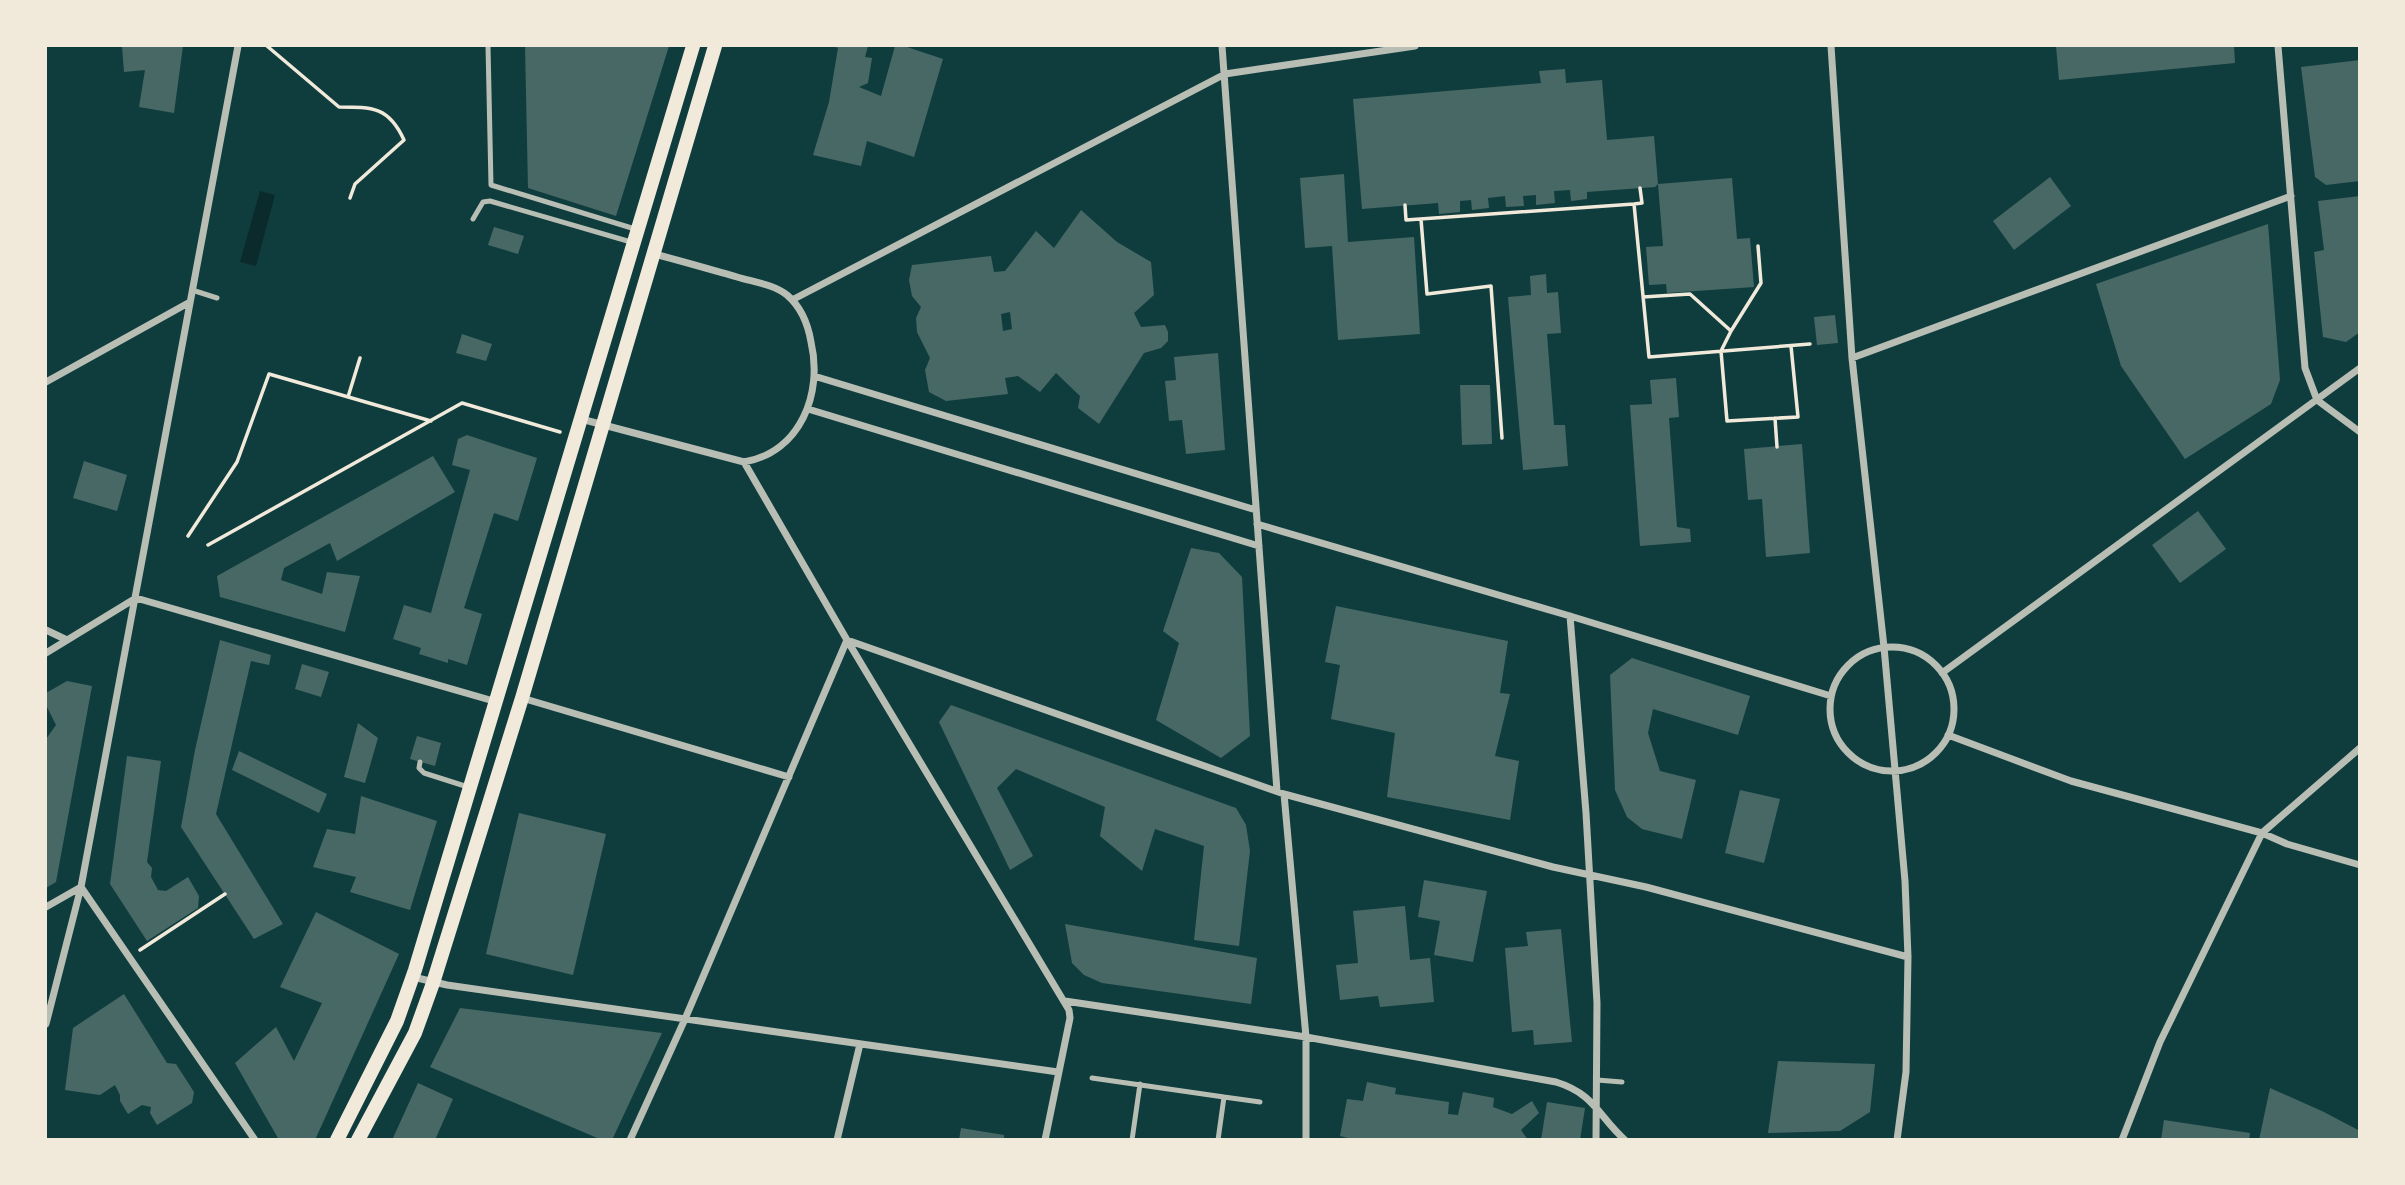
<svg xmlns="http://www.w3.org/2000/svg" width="2405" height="1185" viewBox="0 0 2405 1185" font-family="Karla,sans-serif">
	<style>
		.water { fill: #0a2a2b }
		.building { fill: #486865; fill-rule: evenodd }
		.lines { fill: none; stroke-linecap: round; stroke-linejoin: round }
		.path { stroke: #f1e9da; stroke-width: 3.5 }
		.service { stroke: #b8beb3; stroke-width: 5 }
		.minor { stroke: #b8beb3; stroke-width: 7 }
		.secondary { stroke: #f1e9da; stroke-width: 14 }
	</style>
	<rect width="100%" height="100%" fill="#0f3d3e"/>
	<path class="water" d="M260,191L275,195L256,266L240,262Z"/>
	<path class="building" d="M122,46H183L174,113L139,107L145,70L124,72Z
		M525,46H669L616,216L528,188Z
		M833,46H868L865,57L872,58L868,83L859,87L881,96L895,46H904L943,59L914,157L867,141L861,166L813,155L829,102L838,48Z
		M2056,46H2234L2235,63L2059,80Z
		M2360,60V181L2326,185L2315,177L2301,67Z
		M1565,69L1566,83L1602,80L1607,140L1654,136L1658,184L1732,178L1737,239L1750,238L1754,287L1667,293L1666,284L1649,285L1646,247L1663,246L1658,184L1655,187L1587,192V199L1571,201L1570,190L1554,191L1555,203L1536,205V195L1523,196L1524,206L1506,207L1505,196L1488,198L1489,208L1472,210L1471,200L1460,201V212L1439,214L1438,203L1362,209L1353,99L1541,83L1539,71Z
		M1344,174L1348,242L1414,237L1420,334L1338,340L1332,246L1305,248L1300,178Z
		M2050,177L2071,206L2014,250L1993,221Z
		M2360,196V332L2346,342L2323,337L2314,252L2324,250L2318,201Z
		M1081,210L1117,242L1151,262L1154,295L1134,313L1141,327L1165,325L1168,332V341L1161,348L1144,353L1099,424L1078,408L1080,396L1056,373L1040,392L1018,376L1005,378L1008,394L946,401L929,392L925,370L930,358L917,332L916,318L921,307L912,296L909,280L912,265L991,256L994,272L1005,271L1036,231L1054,248ZM1010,312L1012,329L1003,331L1001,314Z
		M2268,224L2280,380L2271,404L2185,459L2121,366L2096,284Z
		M494,227L524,236L518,254L488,245Z
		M1546,274L1547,293L1558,292L1561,333L1547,334L1554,425H1565L1568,466L1523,470L1508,297L1531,295L1530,276Z
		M1835,315L1838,343L1817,345L1814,317Z
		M462,334L492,344L486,361L456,353Z
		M1218,353L1225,450L1186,454L1182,420L1169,421L1165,381L1176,380L1174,357Z
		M1676,378L1679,417L1669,418L1677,527L1690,529L1691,542L1640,546L1630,405L1652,404L1650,380Z
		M1460,385H1490L1492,444L1462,445Z
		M467,435L537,458L518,521L494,513L464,608L482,614L467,665L448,659V663L419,654L421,648L393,639L404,605L431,613L470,470L452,465L458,439Z
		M1802,444L1810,553L1766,557L1762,499L1748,500L1744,449Z
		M433,456L455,492L337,561L330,543L284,568L281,580L322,594L327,572L360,576L345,632L220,597L217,576Z
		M84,461L127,475L117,511L73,498Z
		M2198,511L2226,549L2180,583L2152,545Z
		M1191,548L1219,553L1242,577L1250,736L1221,758L1156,720L1179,643L1163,631Z
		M1336,606L1508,641L1500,693L1510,694L1495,756L1519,761L1510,820L1387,797L1395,733L1331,719L1340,665L1325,662Z
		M220,640L271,655L269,665L251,661L216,814L283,924L254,939L181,827L195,750Z
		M1632,658L1750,696L1738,735L1653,709L1648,733L1660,771L1696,780L1682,839L1642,829L1627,817L1615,790L1610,675Z
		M302,664L329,672L321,697L295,689Z
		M67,681L92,686L56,882L46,888V739L56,725L46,705V693Z
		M951,705L1236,808L1246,825L1250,851L1239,946L1194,940L1204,846L1155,829L1142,871L1100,836L1105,807L1016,769L997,788L1033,856L1010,870L939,722Z
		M358,723L378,738L365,783L344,777Z
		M417,736L441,743L435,766L410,759Z
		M239,751L327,794L319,813L232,770Z
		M127,756L161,761L147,862L152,868L151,877L158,890L166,891L188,877L199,896L198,908L147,941L110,884Z
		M1740,790L1780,799L1764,863L1725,853Z
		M361,796L437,821L410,910L350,892L356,877L313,867L327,829L355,834Z
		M519,813L606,834L573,975L486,954Z
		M1424,880L1487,891L1473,962L1434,955L1440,921L1418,917Z
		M1405,906L1410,960L1430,958L1434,1002L1380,1007L1378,996L1340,1000L1336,965L1358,963L1353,911Z
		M316,912L399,954L315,1140H279L235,1063L276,1027L294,1061L322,1003L280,987Z
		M1065,924L1257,958L1251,1004L1102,983L1084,975L1072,963Z
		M1561,929L1572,1042L1534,1045L1533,1030L1512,1032L1505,948L1528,946L1526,932Z
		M124,994L167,1063L176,1064L194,1092L192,1103L157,1125L150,1113L151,1107L142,1105L128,1114L120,1101V1095L115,1085L100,1095L65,1090L73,1028Z
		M460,1008L662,1033L612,1140H602L430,1067Z
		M1778,1061L1875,1064L1870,1112L1840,1131L1768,1133Z
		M1367,1082L1396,1088L1395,1094L1449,1102L1448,1114L1458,1115L1463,1092L1494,1098L1493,1107L1512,1114L1532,1101L1539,1113L1521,1130L1528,1140H1356L1340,1136L1347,1099L1363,1101Z
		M418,1083L453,1099L435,1140H396L393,1138Z
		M2270,1088L2324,1112L2360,1131V1140H2259Z
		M1547,1102L1585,1108L1580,1140H1541Z
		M2164,1120L2250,1133L2249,1140H2161Z
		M961,1128L1004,1135V1140H959Z"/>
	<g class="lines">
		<path class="path" d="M267,46L339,107C373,107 389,107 404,140L355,184L350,198
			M1634,204L1649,357L1810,344
			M1405,205L1406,220L1634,204L1642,203L1640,188
			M1421,219L1427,294L1491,286L1502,438
			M1643,297L1690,294L1731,331L1721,351L1727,421L1798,417L1791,346
			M1731,331L1761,283L1758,246
			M348,397L360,358
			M1775,418L1777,447
			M188,536L237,462L269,374L431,421
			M208,545L462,403L560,432
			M140,950L225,894"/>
		<path class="service" d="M488,46L491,185L635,229
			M473,219L483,202L490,201L631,242
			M192,290L217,298
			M420,762L419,768L424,773L468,787
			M1092,1078L1224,1097L1218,1140
			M1597,1080L1622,1082
			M1224,1097L1260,1102
			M1132,1140L1140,1084"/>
		<path class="minor" d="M1222,46L1277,791
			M1831,46L1852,358L1884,647L1905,881L1908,957L1906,1072L1897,1140
			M2278,46L2305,368L2317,400L2360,432
			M792,300L1225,74L1415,46
			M1852,358L2291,196
			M814,376L1256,510
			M46,382L190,302
			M808,409L1259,546
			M581,419L744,462C801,452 823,393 811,342C808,324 801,307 787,295C773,284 753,282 737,277C709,269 682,261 654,254
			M744,462L847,640L1069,1010L1070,1018L1045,1140
			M1257,524L1570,616L1831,696
			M1570,616L1586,813L1597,1003L1596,1140
			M46,630L67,640
			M847,640L1284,794L1553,867L1646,887L1908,957
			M1830 709a62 62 0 1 1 124 0a62 62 0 1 1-124 0Z
			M46,653L136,598L497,702
			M1942,673L2360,368
			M522,698L789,777
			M1948,735L2071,781L2262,833L2287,844L2360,865
			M1284,794L1306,1037V1140
			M81,887L255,1140
			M46,907L81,887
			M413,977L447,985L1058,1072
			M1065,1001L1306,1037L1556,1082C1595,1094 1598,1116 1625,1140
			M46,1024L81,887L238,46
			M630,1140L685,1019L847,640
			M837,1140L860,1044
			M2122,1140L2160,1042L2262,833L2360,748"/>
		<path class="secondary" d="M337,1140L397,1021L415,970L693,46
			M358,1140L415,1033L433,983L522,698L715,46"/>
	</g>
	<rect width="2405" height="1185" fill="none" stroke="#f1e9da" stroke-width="94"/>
</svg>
